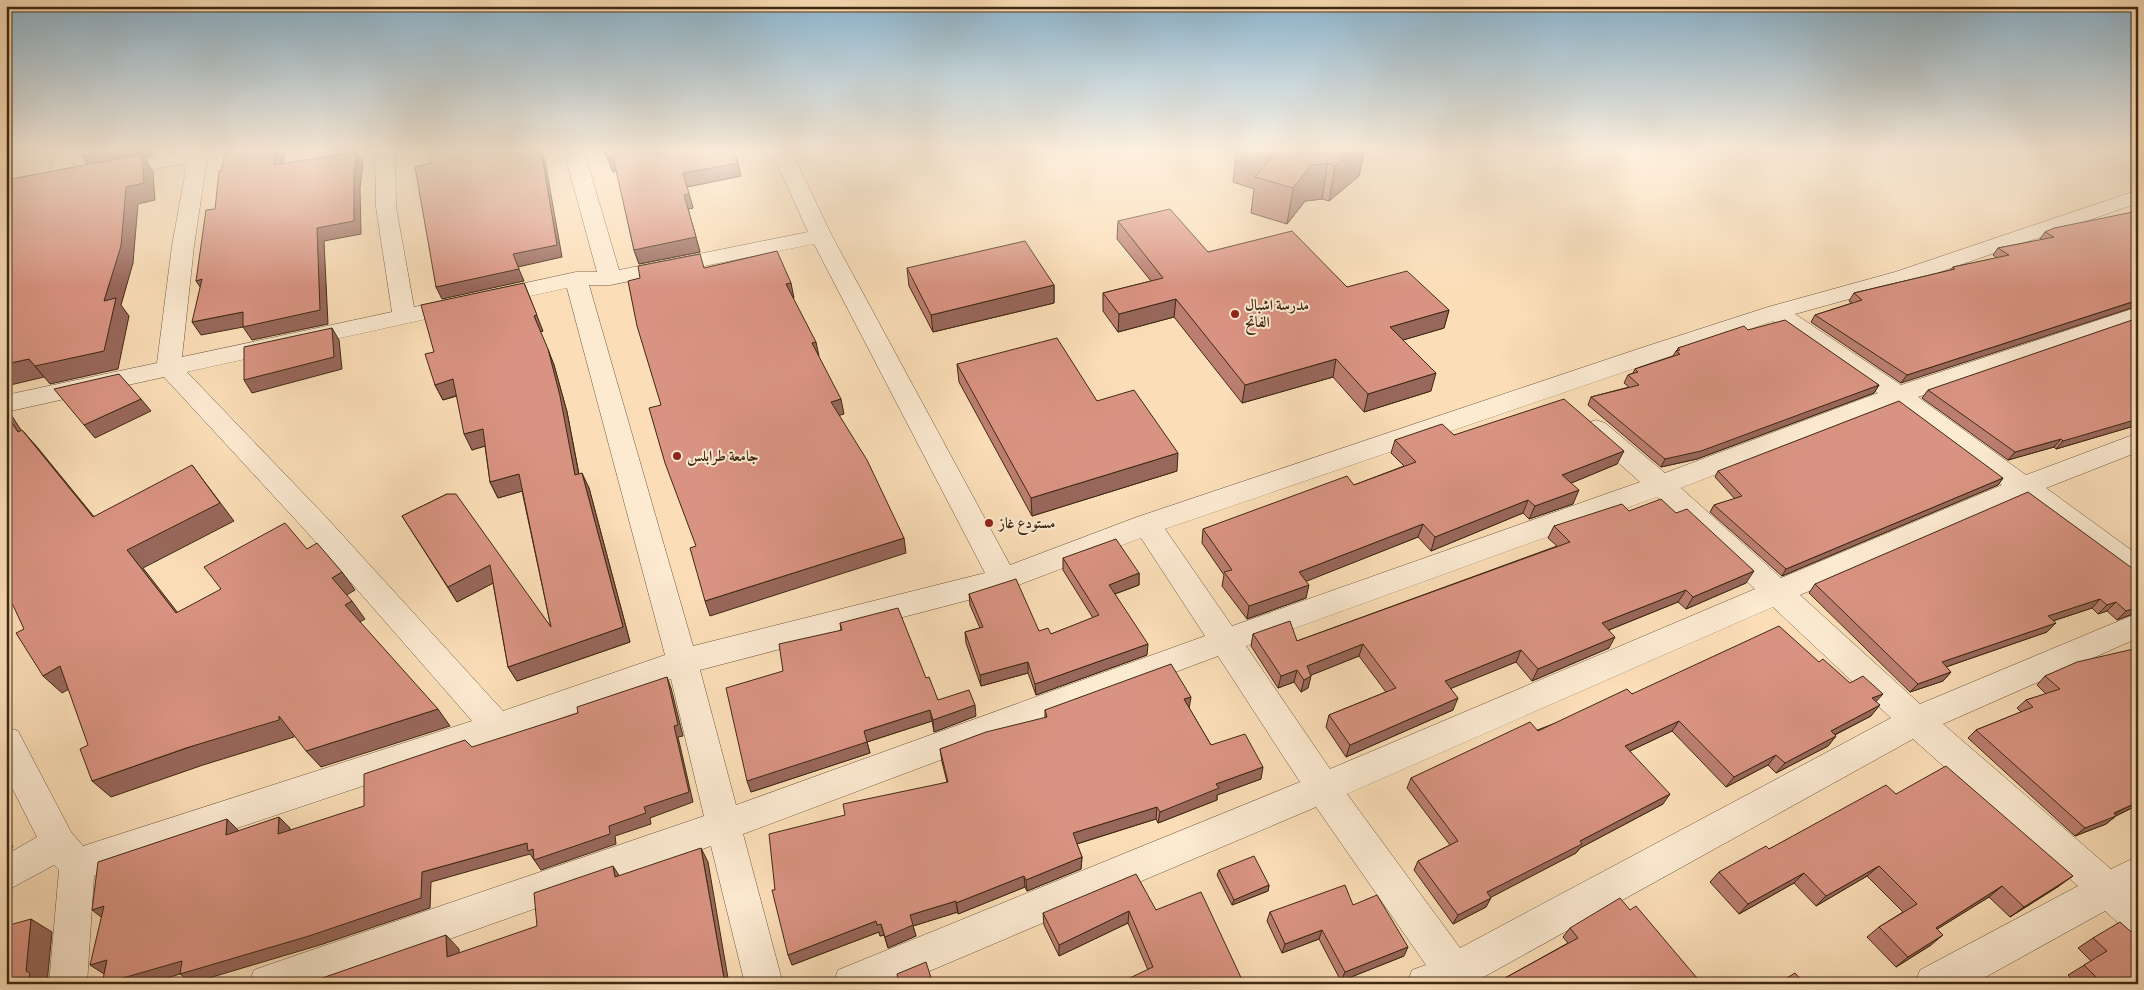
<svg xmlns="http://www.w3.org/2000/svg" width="2144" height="990" viewBox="0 0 2144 990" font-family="Vollkorn,Amiri,serif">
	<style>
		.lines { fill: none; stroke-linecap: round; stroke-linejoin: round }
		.minor-casing { stroke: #6e563c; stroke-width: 1 }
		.minor { fill: #fcead1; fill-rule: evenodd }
		.wall { fill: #bb7e70; stroke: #3f2912 }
		.shaded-wall { fill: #98675b; stroke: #3f2912 }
		.building { fill: #d99382; stroke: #3f2912 }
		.poi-dot { fill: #8f2418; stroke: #fcead1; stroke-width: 2 }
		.labels { text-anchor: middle; stroke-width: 4; stroke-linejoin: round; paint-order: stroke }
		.poi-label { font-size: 15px; font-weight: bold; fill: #3f2912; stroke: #fcead1; text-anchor: start }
	</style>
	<rect width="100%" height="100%" fill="#fbdeb8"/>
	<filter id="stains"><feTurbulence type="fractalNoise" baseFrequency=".004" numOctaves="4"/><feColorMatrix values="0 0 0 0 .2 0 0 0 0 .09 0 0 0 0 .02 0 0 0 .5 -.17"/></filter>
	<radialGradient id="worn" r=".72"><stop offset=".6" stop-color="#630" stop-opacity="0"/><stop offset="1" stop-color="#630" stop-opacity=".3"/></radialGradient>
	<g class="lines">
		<g class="minor-casing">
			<path id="minor" d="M56,148H76L68,181L65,185L58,187L51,185L48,181Z
				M200,148H243L241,152L207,159L194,246L182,357L392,312L376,207L375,148H395L396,207L414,307L576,272H597L563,148H583L619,270L808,232L770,148H790L832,236L1010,565L1137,517L1638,349L1768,307L1895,272L2138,190V203L1911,282L1795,314L1901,385L2138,307V322L1918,397L2026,475L2138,433V452L2046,488L2138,555V581L2128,578L2021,499L1800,595L1920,704L2138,613V638L1943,724L2111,869L2138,856V934L2125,929L2105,911L1973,984H1915L1920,970L2078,886L1913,739L1480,979L1482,984H1407L1412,970L1426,965L1316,807L899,984H833L838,970L1300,782L1218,656L743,834L783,984H745L711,846L323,984H249L254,970L268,965L704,816L671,679L497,741L94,876L87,984H49L59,870L54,865L6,891V855L37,837L6,776V727L18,731L71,832L83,846L472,721L306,531L164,377L6,412V395L157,363L172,246L187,163L113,177L106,175L103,171L106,167L113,165ZM814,244L985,573L693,646L589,285H610ZM567,288L665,655L503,711L326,517L187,372ZM1773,321L1878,393L1665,473L1605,423L1596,420L1587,423L1583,429L1587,435L1640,482L1232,626L1165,529ZM1895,405L2002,485L1781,578L1681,488ZM1657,497L1755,589L1330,769L1246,646ZM1141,538L1205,636L736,805L700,670L1003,591ZM1773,607L1891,718L1460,948L1347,794Z"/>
		</g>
		<use href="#minor" class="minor"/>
	</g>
	<path class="wall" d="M603,148H733L741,176L687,187L693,208L688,209L700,252L639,264L634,250L617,171L613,172Z
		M1237,148H1365L1359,176L1329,201L1322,199L1305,201L1287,224L1251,213L1254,189L1233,182Z
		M2138,211L1901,383L1811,322L1815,315L1852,303L1849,301L1854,293L1951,270L1953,267L1997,258L1993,255L1998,248L2041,240L2040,239L2045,232Z
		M1118,221L1208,252L1347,287L1449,310L1444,328L1403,340L1431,391L1364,412L1333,377L1242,403L1174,317L1118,332L1103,311V293L1151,281L1117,239Z
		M907,268L1054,285V303L933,332L909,286Z
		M1748,330L1879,385L1874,393L1697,459L1661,467L1588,405L1591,397L1629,387L1624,383L1628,375L1633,373L1635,369L1673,356L1676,351H1677L1678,348Z
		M543,331L540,332L554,365L567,412L579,474L589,488L630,642L517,681L508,667L493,583L457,602L402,516L447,494L551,627L522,491L498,498L490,482L485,446L472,450L457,396L443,400L435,385L434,352Z
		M957,364L1097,401L1177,471L1032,516L959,382Z
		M1928,390L2134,426L2056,449L2054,447L2008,460L1922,398Z
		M1454,435L1617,464L1571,483L1573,504L1529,519L1523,513L1431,551L1418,537L1306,581V598L1247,619L1222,586L1224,575L1202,543L1203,529L1354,485L1404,466L1391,453L1395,440Z
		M1718,471L2003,478L1998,485L1782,576L1710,512L1714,505L1735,499L1715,477Z
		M1629,511L1746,583L1686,609L1678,602L1609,630V648L1532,681L1516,662L1450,688L1453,710L1346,757L1326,727L1329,715L1386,692L1359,656L1311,675L1308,688L1301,692L1294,682L1278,688L1251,646L1253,634L1297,641L1557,546L1548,538L1554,526Z
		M2138,544V553L2133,549Z
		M1063,558L1139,573V585L1115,594L1147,655L1036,695L1028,673L981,686L966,643L965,632L980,628L970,605L969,594L1039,631L1051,634L1093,618L1063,570Z
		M2136,571H2138V612L2117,620L2107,611L2098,614L2092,608L2053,621L2047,632L1946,667L1951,672L1943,681L1910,692L1809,593L1815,584Z
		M840,623L926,678L938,700L976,716L934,732L932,721L867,742L870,753L751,792L783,671L841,630Z
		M2138,648V805L2116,816L2106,824L2075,836L1968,738L1976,730L2021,712L2017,708L2026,700L2046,694L2037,685L2045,676Z
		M1819,662L1876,702L1871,716L1835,735L1836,736L1828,746L1776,773L1768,765L1726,787L1672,731L1630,751L1663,804L1580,848L1576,853L1490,897L1486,907L1453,924L1414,870L1418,861L1450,845L1407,788L1411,778L1632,694Z
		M1189,708L1211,745L1261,779L1217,795V800L1158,823L1156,819L1077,844L1082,857L1081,869L1027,891L1025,887L958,914V912L913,926L916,936L888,948L884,935L880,936L879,932L792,965L775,890L845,815L947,782L942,762L940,749L1045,718V710Z
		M1896,794L2059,886L2010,917L1989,897L1937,929L1931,945L1896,967L1867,937L1879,927L1903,912L1867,876L1816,906L1794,883L1739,914L1710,882L1719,872L1769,849Z
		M1219,870L1269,885L1268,891L1232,905L1217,875Z
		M1353,905L1404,956L1341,981L1319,939L1282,953L1267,921L1270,912Z
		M1156,910L1244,984L1148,970L1128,923L1059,956L1044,925L1043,913Z
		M1630,910L1702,984H1501L1505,978L1568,943L1563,937L1570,928Z
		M2093,938H2138V984H2077L2068,975L2091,961L2078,948Z"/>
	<path class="shaded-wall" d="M123,148H151V156L144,157L153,172L155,200L138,204L133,263L121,305L129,316L118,369L50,384L35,366L104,301L90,168L82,157Z
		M276,148H285L281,178L274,165Z
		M1356,148H1365L1359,176L1329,201L1335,166Z
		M541,150L545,161L562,257L518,267L524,281L442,299L436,287L513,254Z
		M357,152L363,164L360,188L361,234L324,241L328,324L252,340L243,327L201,335L192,322L243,312L317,228L354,176Z
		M613,157L618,171L613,172L608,158Z
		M738,163L741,176L687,187L683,173Z
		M1328,163L1322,199L1305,201L1287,224L1293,188L1311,165Z
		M689,194L693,208L688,209L700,252L639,264L634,250L684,195Z
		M202,279L205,294L196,281Z
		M524,283L543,331L540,332L534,316Z
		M791,283L794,298L790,299L786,284Z
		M1054,285V303L933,332L931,315Z
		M1176,299L1174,317L1118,332L1119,314Z
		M2138,300V306L1901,383L1907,375Z
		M1449,310L1444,328L1386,345L1390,327Z
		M332,328L339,340L342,369L252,393L244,380Z
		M816,342L819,356L815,358L812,343Z
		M548,349L554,365L567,412L582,491L575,475Z
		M29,359L44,377L6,386V364Z
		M1336,359L1333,377L1242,403L1245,385Z
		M1436,373L1431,391L1364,412L1368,394Z
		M453,379L461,394L443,400L435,385Z
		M1879,385L1874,393L1697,459L1661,467L1665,459Z
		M141,399L151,411L95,438L84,425Z
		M841,399L844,414L834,417L831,402Z
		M6,409L10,413L34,450L18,432L6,414Z
		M2138,413V421L2134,426L2056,449L2063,441Z
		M483,429L491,444L472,450L464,434Z
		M22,430L38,448L109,535L93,517Z
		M2061,439L2054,447L2008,460L2015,452Z
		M1624,451L1617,464L1557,489L1562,475Z
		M1178,453L1177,471L1032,516L1031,498Z
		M192,465L234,521L143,568L192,631L176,613L127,550Z
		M582,473L589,488L630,642L517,681L508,667L623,627Z
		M519,474L526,490L498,498L490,482Z
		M2003,478L1998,485L1782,576L1786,569Z
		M1579,490L1573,504L1529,519L1535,506Z
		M1528,500L1523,513L1431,551L1435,537Z
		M1423,524L1418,537L1297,585L1299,572Z
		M904,538L906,553L710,616L705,601Z
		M490,565L499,580L457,602L448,587Z
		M1754,571L1746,583L1686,609L1693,597Z
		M342,572L355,590L345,596L332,578Z
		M1139,573V585L1109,596V585Z
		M1309,585L1306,598L1247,619L1249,606Z
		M1686,590L1678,602L1596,635L1602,623Z
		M2100,599L2092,608L2040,625L2048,616Z
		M352,601L365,619L358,623L345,605Z
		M2116,602L2107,611L2098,614L2107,605Z
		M2138,607V612L2117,620L2126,611Z
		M2056,623L2047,632L1934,671L1942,662Z
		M1615,637L1609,648L1532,681L1538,669Z
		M1148,644L1147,655L1036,695L1035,684Z
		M1363,644L1359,656L1304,678L1307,666Z
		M1521,650L1516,662L1440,693L1445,681Z
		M1028,662V673L981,686L980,675Z
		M60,666L78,684L62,693L43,676Z
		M1297,670L1294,682L1278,688L1281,676Z
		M1951,672L1943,681L1910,692L1918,684Z
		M1311,676L1308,688L1301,692L1304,680Z
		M667,677L671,688L683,736L678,737L693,802L650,818L651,824L615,836L616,844L541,870L530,854L431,882L430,908L320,945L192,983L180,974L148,984H103L422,872L527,843L609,826L644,807L674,726Z
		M1883,694L1874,704L1872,698Z
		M1191,697L1189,709L1184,699Z
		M1458,698L1453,710L1346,757L1350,745Z
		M975,705L976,716L934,732L933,720Z
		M1880,705L1871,716L1822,741L1831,731Z
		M438,709L450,726L321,767L306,751Z
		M930,710L932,721L867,742L870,753L751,792L747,781L864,731Z
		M279,716L294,733V737L203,765L111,797L92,781Z
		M1679,721L1672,731L1619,756L1625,746Z
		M1836,736L1828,746L1776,773L1785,763Z
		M1776,755L1768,765L1726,787L1734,777Z
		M1263,767L1261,779L1217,795V800L1158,823L1160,812L1216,784Z
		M1670,794L1663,804L1580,848L1576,853L1482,902L1487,892L1580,841Z
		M2138,802V805L2113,817L2116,816L2106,824L2075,836L2085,828Z
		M1157,807L1156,819L1073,845V833Z
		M279,817L290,828L289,845L278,834Z
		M227,819L238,830L237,846L226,835Z
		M6,832L13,847L6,851Z
		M701,848L708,862L729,984H725Z
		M1082,857L1081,869L1027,891L1026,880Z
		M613,866L622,880L615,877Z
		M1879,866L1867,876L1816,906L1826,896Z
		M1804,873L1794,883L1739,914L1748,904Z
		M1024,876L1025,887L958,914L956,903Z
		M2073,876L2059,886L2010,917L2024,907Z
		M1269,885L1268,891L1232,905L1234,900Z
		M2002,886L1989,897L1923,938L1936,928Z
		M1491,898L1486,907L1453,924L1458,915Z
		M956,901L958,912L913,926L916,936L888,948L885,937L910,915Z
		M104,906L105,920L92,910Z
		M1129,911L1128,923L1059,956V945Z
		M31,919L52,932L47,983L48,984H28L26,971Z
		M876,921L881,924L884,935L880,936L879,932L792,965L788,955Z
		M1322,930L1319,939L1282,953L1285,944Z
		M446,935L459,949L460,970L447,957Z
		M1943,935L1931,945L1896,967L1908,957Z
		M1408,947L1404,956L1341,981L1345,972Z
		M107,960L104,974L90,965Z"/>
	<path class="building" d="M83,148H123L82,157Z
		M226,148H276L274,165L357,152L354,176V221L317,228L320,310L243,327V312L192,322L202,279L196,281L206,210L215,209L219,171H221Z
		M426,148H537V150H541L557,245L513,254L519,269L436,287L415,167L431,163Z
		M604,148H733L738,163L683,173L689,194L684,195L696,237L634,250L613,157L608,158Z
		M1244,148H1356L1335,166L1328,163L1311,165L1293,188L1255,177L1272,158Z
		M142,154L144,183L126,187L121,246L104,301L116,298L104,351L35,366L29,359L6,364V180Z
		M1170,209L1208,252L1292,231L1347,287L1407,271L1449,310L1390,327L1436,373L1368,394L1336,359L1245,385L1176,299L1119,314L1103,293L1163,278L1118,221Z
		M2138,211V300L1907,375L1815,315L1862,300L1854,293L1955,269L1953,267L2009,255L1998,248L2054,237L2045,232L2054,228Z
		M1025,241L1054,285L931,315L907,268Z
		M777,251L791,283L786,284L816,342L812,343L841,399L831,402L867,460L904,538L705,601L690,548L696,546L665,463L649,408L661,405L637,326L628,281L640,278L638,266L700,254L704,268Z
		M524,283L537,315L534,316L548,349L560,396L575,475L582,473L623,627L508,667L490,565L448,587L402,516L447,494H456L551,627L519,474L490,482L483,429L464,434L453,379L435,385L425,354L434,352L421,305Z
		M2138,318V413L2135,414L2138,416V419L2063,441L2061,439L2015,452L1928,390Z
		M1785,320L1879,385L1701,451L1665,459L1591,397L1639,385L1628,375L1638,372L1635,369L1680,354L1676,351L1680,350L1678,348L1744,326L1748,330Z
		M332,328L334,357L244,380V347Z
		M1057,338L1097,401L1134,390L1178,453L1031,498L957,364Z
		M119,374L141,399L84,425L54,389Z
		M1564,399L1624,451L1562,475L1579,490L1535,506L1528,500L1435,537L1423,524L1299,572L1309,585L1249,606L1224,572L1232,570L1203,529L1347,476L1354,485L1416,462L1395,440L1442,424L1454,435Z
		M1899,401L2003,478L1786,569L1714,505L1742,496L1718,471Z
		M6,414L18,432L22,430L93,517L192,465L220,503L127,550L176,613L221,589L204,567L285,523L307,549L317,543L342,572L332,578L352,601L345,605L438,709L306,751L279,716V720L186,748L92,781L80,749L88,745L60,666L43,676L16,633L24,629L6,590Z
		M2028,492L2136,571H2138V607L2126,611L2116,602L2107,605L2100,599L2048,616L2056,623L1942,662L1951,672L1918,684L1815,584Z
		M1661,499L1676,513L1687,509L1754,571L1693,597L1686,590L1602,623L1615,637L1538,669L1521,650L1445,681L1458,698L1350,745L1329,715L1396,688L1363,644L1307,666L1311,676L1304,680L1297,670L1281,676L1253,634L1290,621L1297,641L1570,542L1554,526L1622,504L1629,511Z
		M1116,539L1139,573L1109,585L1148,644L1035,684L1028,662L980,675L965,632L983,627L969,594L1016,579L1039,631L1048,628L1051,634L1099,615L1063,558Z
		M898,608L926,678L929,677L938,700L969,690L975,705L933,720L930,710L864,731L867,742L747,781L726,688L783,671L779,644L842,630L840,623Z
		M1779,626L1819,662L1823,659L1850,683L1863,676L1883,694L1872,698L1880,705L1831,731L1836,736L1785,763L1776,755L1734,777L1679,721L1625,746L1670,794L1580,841L1582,844L1487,892L1491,898L1458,915L1418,861L1458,841L1411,778L1530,722L1538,731L1627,689L1632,694Z
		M2138,648V802L2114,813L2116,816L2085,828L1976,730L2033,707L2026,700L2060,689L2045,676L2077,662Z
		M1171,664L1191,697L1184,699L1211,745L1245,734L1263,767L1216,784L1219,788L1160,812L1157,807L1073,833L1082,857L1026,880L1024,876L956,903V901L910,915L913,925L885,937L881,924L877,925L876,921L788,955L772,890H775L769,834L845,815L843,804L948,782L940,749L986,732L1047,717L1045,710Z
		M667,677L678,725L674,726L689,792L644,807L646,813L609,826L610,834L534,860L533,849L528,851L527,843L422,872L421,898L309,936L180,974L182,961L102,984L107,960L90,965L104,906L92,910L98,862L227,819L226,835L279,817L278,834L364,806V774L465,740L472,747L578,713L577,707Z
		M1946,766L2073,876L2024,907L2002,886L1936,928L1943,935L1908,957L1879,927L1917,904L1879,866L1826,896L1804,873L1748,904L1719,872L1766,846L1769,849L1886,785L1896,794Z
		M701,848L725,984H305L446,935L447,957L537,926L534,893L613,866L615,877Z
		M1254,856L1269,885L1234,900L1219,870Z
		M1136,874L1156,910L1201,892L1244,984H1117L1153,967L1129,911L1059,945L1043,913Z
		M1345,885L1353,905L1377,895L1408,947L1345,972L1322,930L1285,944L1270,912Z
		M1620,898L1630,910L1636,906L1702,984H1510L1505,978L1578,938L1570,928Z
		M31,919L26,971L30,973L28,984H6V926Z
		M2120,922L2138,938V984H2092L2099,980L2084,965L2107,951L2093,938Z
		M926,962L933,984H899L897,974Z
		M1795,973L1805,984H1777Z
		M1983,981L1986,984H1978Z"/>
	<linearGradient id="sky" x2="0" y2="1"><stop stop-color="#8bb7d3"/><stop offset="0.52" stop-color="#fdf0df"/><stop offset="1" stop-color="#fdf0df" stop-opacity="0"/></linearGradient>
	<rect width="2144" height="287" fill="url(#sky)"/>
	<g class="poi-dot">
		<circle cx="1235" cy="314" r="5"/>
		<circle cx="677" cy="456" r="5"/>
		<circle cx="989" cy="523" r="5"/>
	</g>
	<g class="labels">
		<g class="poi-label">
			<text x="1245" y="310">مدرسة اشبال<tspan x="1245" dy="17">الفاتح</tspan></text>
			<text x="687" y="461">جامعة طرابلس</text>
			<text x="999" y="528">مستودع غاز</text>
		</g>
	</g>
	<rect width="2144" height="990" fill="none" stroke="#fbdeb8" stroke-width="25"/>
	<rect x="8" y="8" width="2129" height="975" fill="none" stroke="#3f2912" stroke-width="2.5"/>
	<rect x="12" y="12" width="2119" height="965" fill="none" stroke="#3f2912"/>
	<rect width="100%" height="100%" filter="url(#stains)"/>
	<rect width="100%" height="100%" fill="url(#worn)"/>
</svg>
